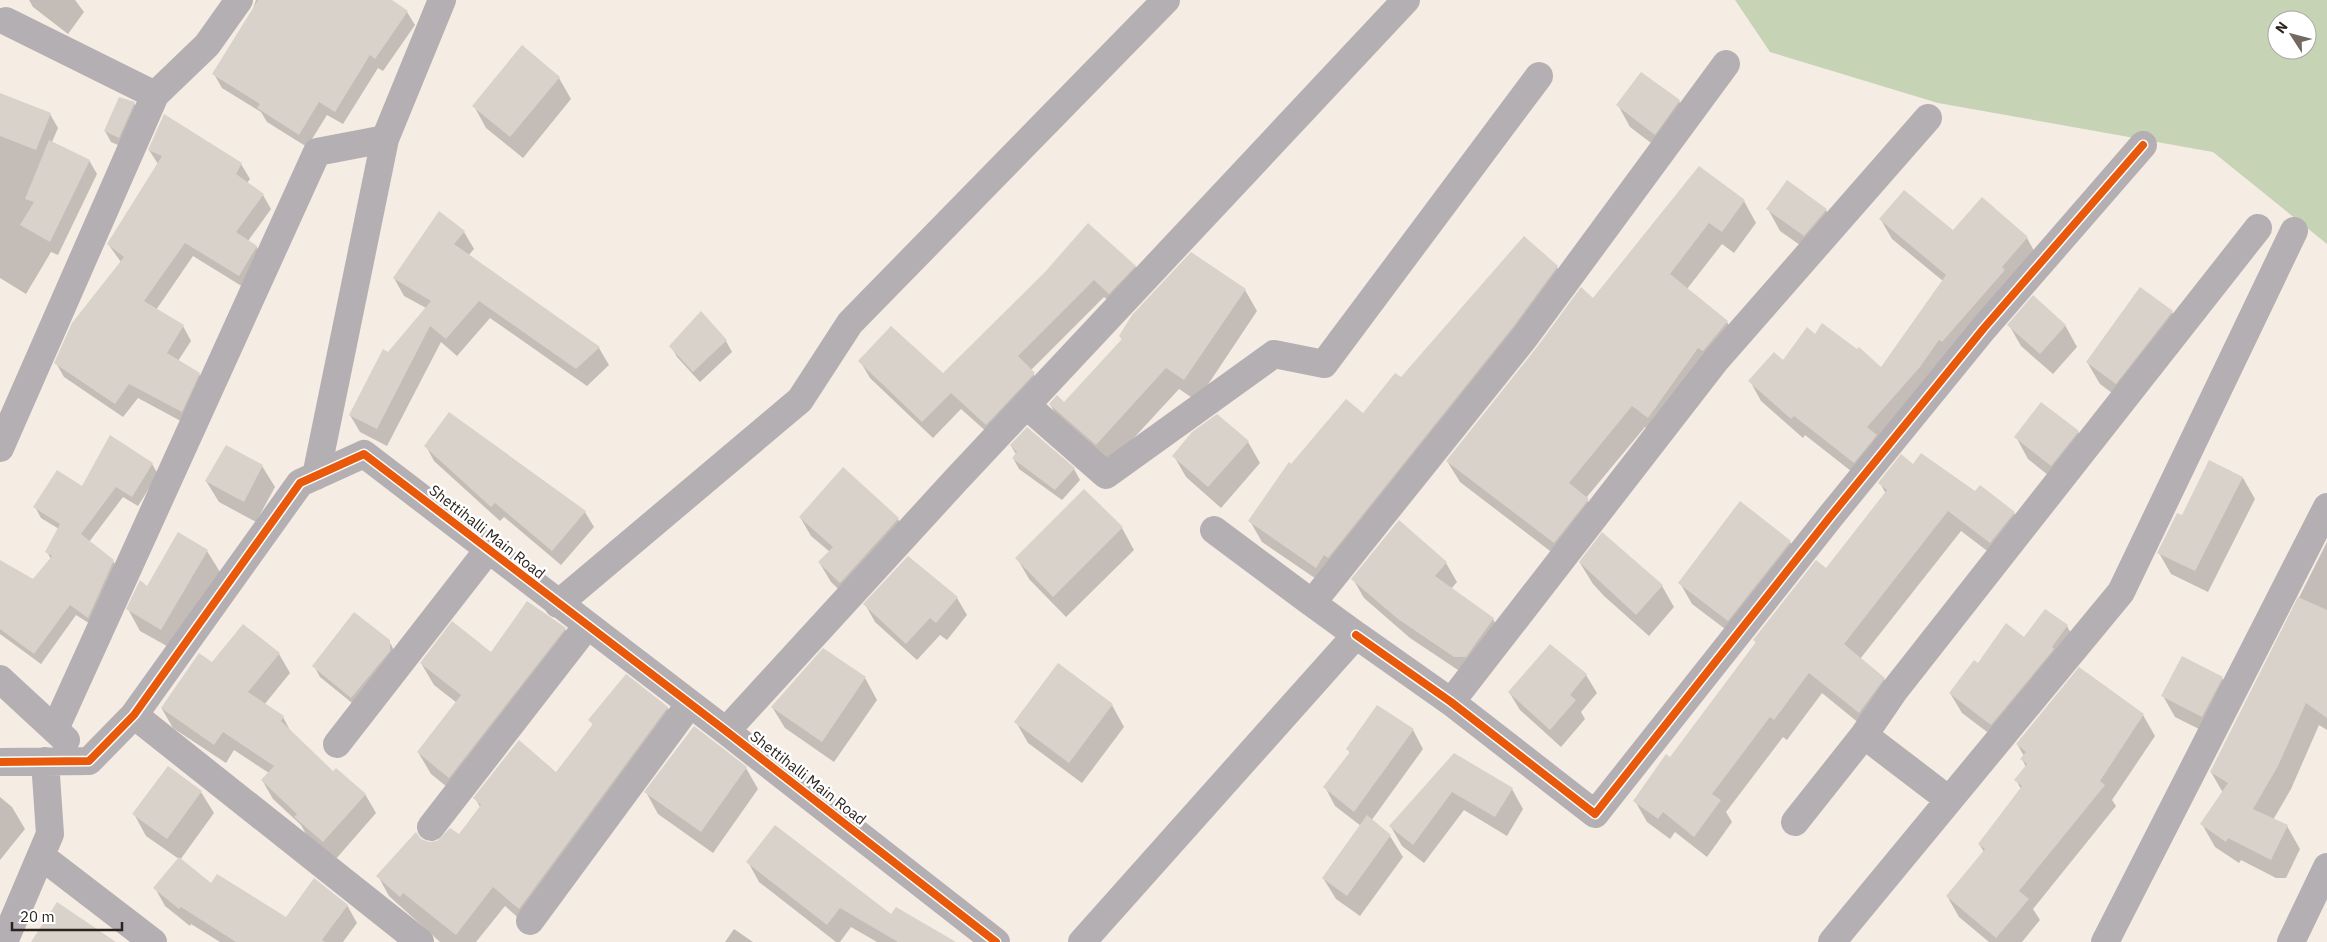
<svg xmlns="http://www.w3.org/2000/svg" width="2327" height="942" viewBox="0 0 2327 942" font-family="'IBM Plex Sans',sans-serif">
	<style>
		.forest { fill: #c6d4b5; fill-rule: evenodd }
		.shadow { fill: #0003 }
		.building { fill: #d9d2ca }
		.lines { fill: none; stroke-linecap: round; stroke-linejoin: round }
		.minor { stroke: #b4afb3; stroke-width: 28 }
		.cycleway-casing { stroke: #fff; stroke-width: 11 }
		.cycleway { stroke: #e8590c; stroke-width: 8 }
		.labels { text-anchor: middle; stroke-width: 5; stroke-linejoin: round; paint-order: stroke }
		.street-label { font-size: 15px; fill: #2b231c; stroke: #fff }
	</style>
	<rect width="100%" height="100%" fill="#f5ece4"/>
	<path class="forest" d="M1735,0H2327V244L2213,152L1938,103L1770,52ZM2277,20H2307V50H2277Z"/>
	<path class="shadow" d="M29,0H75L84,12L68,34L33,7Z
		M256,0H390L407,12L415,25L383,71L378,68L343,124L327,115L307,147L267,122L261,112L222,88L214,74L253,9Z
		M559,78L571,99L523,158L486,128L474,106Z
		M0,95L50,114L58,128L52,142L89,160L97,174L58,255L51,252L26,294L0,278Z
		M1679,101L1691,123L1667,155L1630,127L1618,105Z
		M134,103L140,114L125,148L111,142L105,131Z
		M164,116L241,164L250,179L247,183L263,195L271,209L248,241L256,246L265,261L248,290L193,256L156,310L183,326L191,341L178,361L199,374L207,388L190,426L138,398L123,417L64,377L56,363L121,262L108,244L158,164L149,150Z
		M1699,168L1744,201L1756,223L1734,253L1722,244L1687,289L1727,322L1740,343L1660,438L1645,427L1586,498L1600,521L1567,564L1460,482L1447,461L1593,300Z
		M1787,182L1826,210L1839,231L1817,257L1780,231L1768,209Z
		M1881,220L1953,232L2027,238L2038,258L1865,482L1805,435L1803,438L1761,401L1750,381L1783,362L1815,335L1881,369L1943,281L1892,239Z
		M464,232L474,249L468,256L599,348L609,365L587,386L490,318L457,356L441,342L387,446L360,432L350,415L388,353L426,308L404,296L394,278Z
		M1135,266L1144,283L1119,310L1104,297L1031,370L1044,391L997,441L961,409L933,438L870,378L860,361L943,375L1046,273Z
		M1557,267L1569,288L1328,587L1262,542L1250,521L1292,465L1363,415L1401,379Z
		M1245,290L1257,311L1197,401L1179,389L1108,466L1062,426L1050,404H1064L1122,340L1120,336Z
		M2172,312L2184,333L2128,405L2100,384L2087,362Z
		M701,313L726,341L732,352L700,382L677,357L671,346Z
		M2009,325H2065L2077,347L2053,374L2021,346Z
		M449,413L585,512L594,527L561,565L504,517L500,521L434,461L426,446Z
		M2078,432L2090,453L2063,487L2028,459L2016,437Z
		M1248,442L1260,463L1221,508L1186,477L1174,456Z
		M1011,446L1074,469L1080,480L1062,500L1019,469L1013,458L1016,454Z
		M152,464L158,474L138,506L123,497L89,542L113,561L120,572L95,627L76,615L41,664L0,634V561L33,580L51,559L47,552L59,529L41,518L35,507Z
		M262,466L275,487L256,522L219,502L206,481Z
		M1914,466L1976,493L2014,513L2026,534L2003,563L1961,531L1860,659L1884,679L1896,699L1871,733L1822,693L1787,740L1783,737L1726,812L1732,822L1707,857L1675,832L1670,839L1647,822L1635,801L1670,759L1757,644L1754,640L1826,569L1886,494L1880,483Z
		M843,469L898,519L910,539L852,602L831,582L819,562L830,552L811,536L800,517Z
		M2243,478L2255,499L2208,592L2171,574L2159,553L2183,517Z
		M1084,490L1122,528L1134,550L1066,617L1029,579L1017,558Z
		M1790,542L1803,563L1741,641L1692,604L1680,583Z
		M2327,542V730L2319,725L2291,789L2273,820L2287,826L2300,849L2286,878H2276L2241,860L2239,863L2215,847L2202,824L2223,793L2211,772Z
		M207,551L220,572L174,650L140,631L128,609Z
		M1446,563L1457,582L1451,589L1493,619L1504,639L1467,676L1410,638L1364,598L1353,579Z
		M1580,563L1662,586L1674,607L1649,636L1604,596L1593,584Z
		M957,598L967,615L947,640L940,635L917,660L875,622L865,604Z
		M2067,626L2078,646L2003,744L1962,713L1950,693L1978,664L2025,638Z
		M565,629L577,650L462,799L431,774L418,752L457,703L434,685L421,663L491,654Z
		M389,641L395,652L357,707L320,677L314,666Z
		M1550,646L1586,675L1597,693L1581,712L1585,719L1561,747L1520,710L1509,692Z
		M279,654L290,673L264,705L283,717L292,734L333,773L365,794L376,813L335,860L307,836L301,825L273,799L262,780L269,773L234,750L226,763L173,728L162,709L212,664Z
		M865,678L877,700L834,762L785,728L772,707Z
		M2222,678L2234,699L2215,737L2175,717L2163,696Z
		M1112,705L1124,727L1082,783L1028,743L1016,722Z
		M667,707L679,727L530,928L505,906L476,942H440L389,896L378,876L420,840L429,844L460,835L480,807L475,798L556,774L593,725L590,720Z
		M2143,715L2155,736L2112,800L2116,806L2033,909L2040,920L2022,942H1989L1959,917L1947,896L1984,852L1979,844L2021,789L2016,780L2026,767L2022,759L2024,756L2017,744Z
		M1413,730L1423,749L1371,821L1390,836L1403,857L1360,916L1336,899L1323,878L1361,826L1335,806L1325,787L1350,754L1348,749Z
		M1454,755L1512,789L1523,809L1507,836L1464,810L1424,863L1402,846L1391,827Z
		M746,768L758,789L713,853L658,814L646,792Z
		M201,792L214,813L180,860L212,885L287,918L347,905L357,923L343,942H220L191,924L190,926L165,906L155,888L179,859L146,836L134,814Z
		M0,797L12,807L25,829L0,860Z
		M748,862L892,916L935,942H877L851,927L840,942H836L759,882Z
		M734,929L753,942H725Z"/>
	<path class="building" d="M258,0H392L408,11L375,59L370,55L335,112L319,102L299,135L257,108L260,104L212,74Z
		M522,45L560,77L510,137L472,106Z
		M1641,72L1680,100L1655,135L1616,105Z
		M0,93L51,113L36,150L0,136Z
		M119,97L135,102L119,138L104,131Z
		M164,114L242,163L236,174L264,194L236,232L257,246L239,276L185,243L144,301L184,325L167,353L200,373L182,412L129,384L115,404L54,363L72,323L124,257L107,244L162,156L148,150Z
		M49,140L90,160L50,242L20,225L34,202L25,199Z
		M1699,166L1745,200L1722,232L1709,223L1670,274L1728,321L1703,351L1698,348L1648,418L1632,406L1569,483L1589,499L1554,543L1446,461L1537,347L1581,287L1593,298Z
		M1787,180L1827,209L1804,236L1766,209Z
		M1904,190L1953,230L1982,197L2028,237L2002,267L2005,270L1942,342L1939,340L1920,367L1867,427L1877,435L1854,463L1794,416L1791,419L1748,381L1774,352L1783,360L1807,327L1815,334L1822,323L1857,349L1859,347L1881,367L1946,275L1879,219Z
		M439,211L465,231L454,244L600,347L576,369L479,301L446,339L430,326L377,429L349,415L383,349L388,352L431,301L393,278Z
		M1088,223L1136,266L1109,294L1094,280L1018,356L1035,373L986,425L951,393L922,422L858,361L891,326L943,373L1045,272Z
		M1524,236L1558,266L1513,327L1328,558L1324,555L1316,568L1248,521L1289,462L1291,464L1346,399L1363,413L1395,373L1401,377Z
		M1191,252L1246,289L1184,380L1166,368L1096,445L1049,404L1057,395L1064,402L1122,339L1119,336L1132,315Z
		M2140,287L2173,311L2116,384L2086,362Z
		M2033,295L2066,325L2040,354L2007,325Z
		M701,311L727,340L693,372L669,346Z
		M2041,402L2079,431L2051,466L2014,437Z
		M449,412L586,511L552,551L495,503L491,507L424,446Z
		M1217,414L1249,441L1208,487L1172,456L1192,432Z
		M1027,427L1075,468L1055,490L1012,458L1017,452L1010,445Z
		M110,435L153,463L132,497L116,487L81,534L114,560L88,618L70,605L34,654L0,629V560L33,579L52,556L45,552L60,524L33,507L57,470L82,486Z
		M226,445L263,465L244,502L205,481Z
		M1921,453L1975,491L1980,485L2015,512L1990,543L1948,511L1844,644L1885,678L1859,713L1809,673L1774,720L1770,717L1712,794L1721,800L1694,837L1663,812L1658,819L1633,801L1666,754L1670,757L1756,642L1753,640L1816,560L1826,568L1887,490L1878,483L1901,454L1913,464Z
		M2209,460L2243,477L2195,571L2157,553L2177,513L2182,515Z
		M843,467L899,518L840,583L818,562L833,547L799,517Z
		M1084,489L1123,527L1053,597L1015,558Z
		M1740,501L1791,541L1728,621L1678,583Z
		M1399,520L1447,562L1435,576L1494,618L1466,657H1454L1398,619L1351,579Z
		M178,532L208,550L161,630L126,609L140,580L147,586Z
		M1602,532L1663,585L1636,615L1579,562Z
		M908,556L958,597L936,623L930,618L906,644L863,604Z
		M2298,597L2327,610V718L2306,703L2278,766L2253,809L2288,825L2271,860L2228,838L2226,842L2200,824L2228,783L2210,772Z
		M527,601L566,628L449,778L417,752L461,695L420,663L452,621L491,652Z
		M2045,609L2068,625L2052,647L2054,649L1991,725L1949,693L1974,660L1978,663L2006,623L2024,637Z
		M354,612L390,640V651L351,698L312,666Z
		M243,624L280,653L248,692L284,716L281,721L333,771L336,768L366,794L323,842L294,817L297,814L261,780L274,766L223,732L214,745L161,708L199,653L212,662Z
		M1550,644L1587,674L1570,695L1576,700L1550,730L1508,692Z
		M823,648L866,677L822,742L771,707Z
		M2182,656L2223,677L2202,717L2161,696Z
		M1058,663L1113,704L1069,763L1014,722Z
		M2079,667L2144,714L2100,781L2105,785L2019,891L2029,899L1996,938L1946,896L1985,849L1978,844L2022,786L2014,780L2027,764L2020,759L2026,752L2016,744Z
		M626,674L668,707L519,909L493,887L456,935L403,893L400,897L376,876L416,832L421,839L429,842L437,841L450,828L459,834L481,805L473,798L519,740L556,772L593,724L588,720Z
		M1377,705L1414,729L1354,812L1323,787L1350,752L1346,749Z
		M694,726L747,767L701,832L644,792Z
		M1454,753L1513,788L1495,817L1452,792L1413,845L1389,826Z
		M168,766L202,791L167,839L132,814Z
		M1367,815L1391,835L1347,896L1322,878Z
		M775,825L891,914L896,907L956,942H898L840,908L827,925L746,862Z
		M179,857L211,883L217,874L286,917L314,878L348,905L322,940L325,942H236L181,907L179,909L153,888Z
		M57,902L116,942H31Z"/>
	<g class="lines">
		<path class="minor" d="M6,21L155,95L207,45L239,0
			M1026,405L1106,475L1274,354L1324,364L1539,76
			M0,448L155,95
			M316,476L385,139L442,0
			M1214,530L1312,603
			M558,604L800,400L850,323L1166,0
			M1356,635L1451,702L1595,814L1830,517L1984,328L2143,145
			M0,679L66,740
			M1451,702L1716,360L1928,118
			M134,715L420,942
			M55,729L317,152L385,139
			M726,731L955,481L1406,0
			M1864,735L1949,800
			M337,744L488,550
			M0,762L89,761L134,715L300,483L364,454L726,731L996,942
			M1795,822L1864,735L1894,691L2258,228
			M431,827L587,626
			M41,856L153,942
			M530,921L689,705
			M4,942L50,834L45,761
			M1082,942L1356,635L1312,603L1525,337L1726,64
			M1832,942L2121,592L2294,231
			M2105,942L2327,507
			M2291,942L2327,867"/>
		<g class="cycleway-casing">
			<path id="cycleway" d="M1356,635L1451,702L1595,814L1830,517L1984,328L2143,145
				M0,762L89,761L134,715L300,483L364,454L726,731L996,942"/>
		</g>
		<use href="#cycleway" class="cycleway"/>
	</g>
	<g class="labels">
		<g class="street-label">
			<text transform="translate(487 532) rotate(38)" y="5">Shettihalli Main Road</text>
			<text transform="translate(808 778) rotate(38)" y="5">Shettihalli Main Road</text>
		</g>
	</g>
	<g transform="translate(2292 35) rotate(306)"><circle r="24" fill="#ffffff" stroke="#aaa7a4"/>
	<path d="M0-4L9 19L0 12L-9 19Z" fill="#726962"/>
	<text y="-8" font-size="14" font-weight="bold" text-anchor="middle" fill="#2b231c">N</text>
	</g>
	<path d="M12 922v8h110v-8" fill="none" stroke="#2b231c" stroke-width="2.5"/>
	<text x="20" y="922" font-size="15" fill="#2b231c" stroke="#ffffff" stroke-width="4" paint-order="stroke">20 m</text>
</svg>
